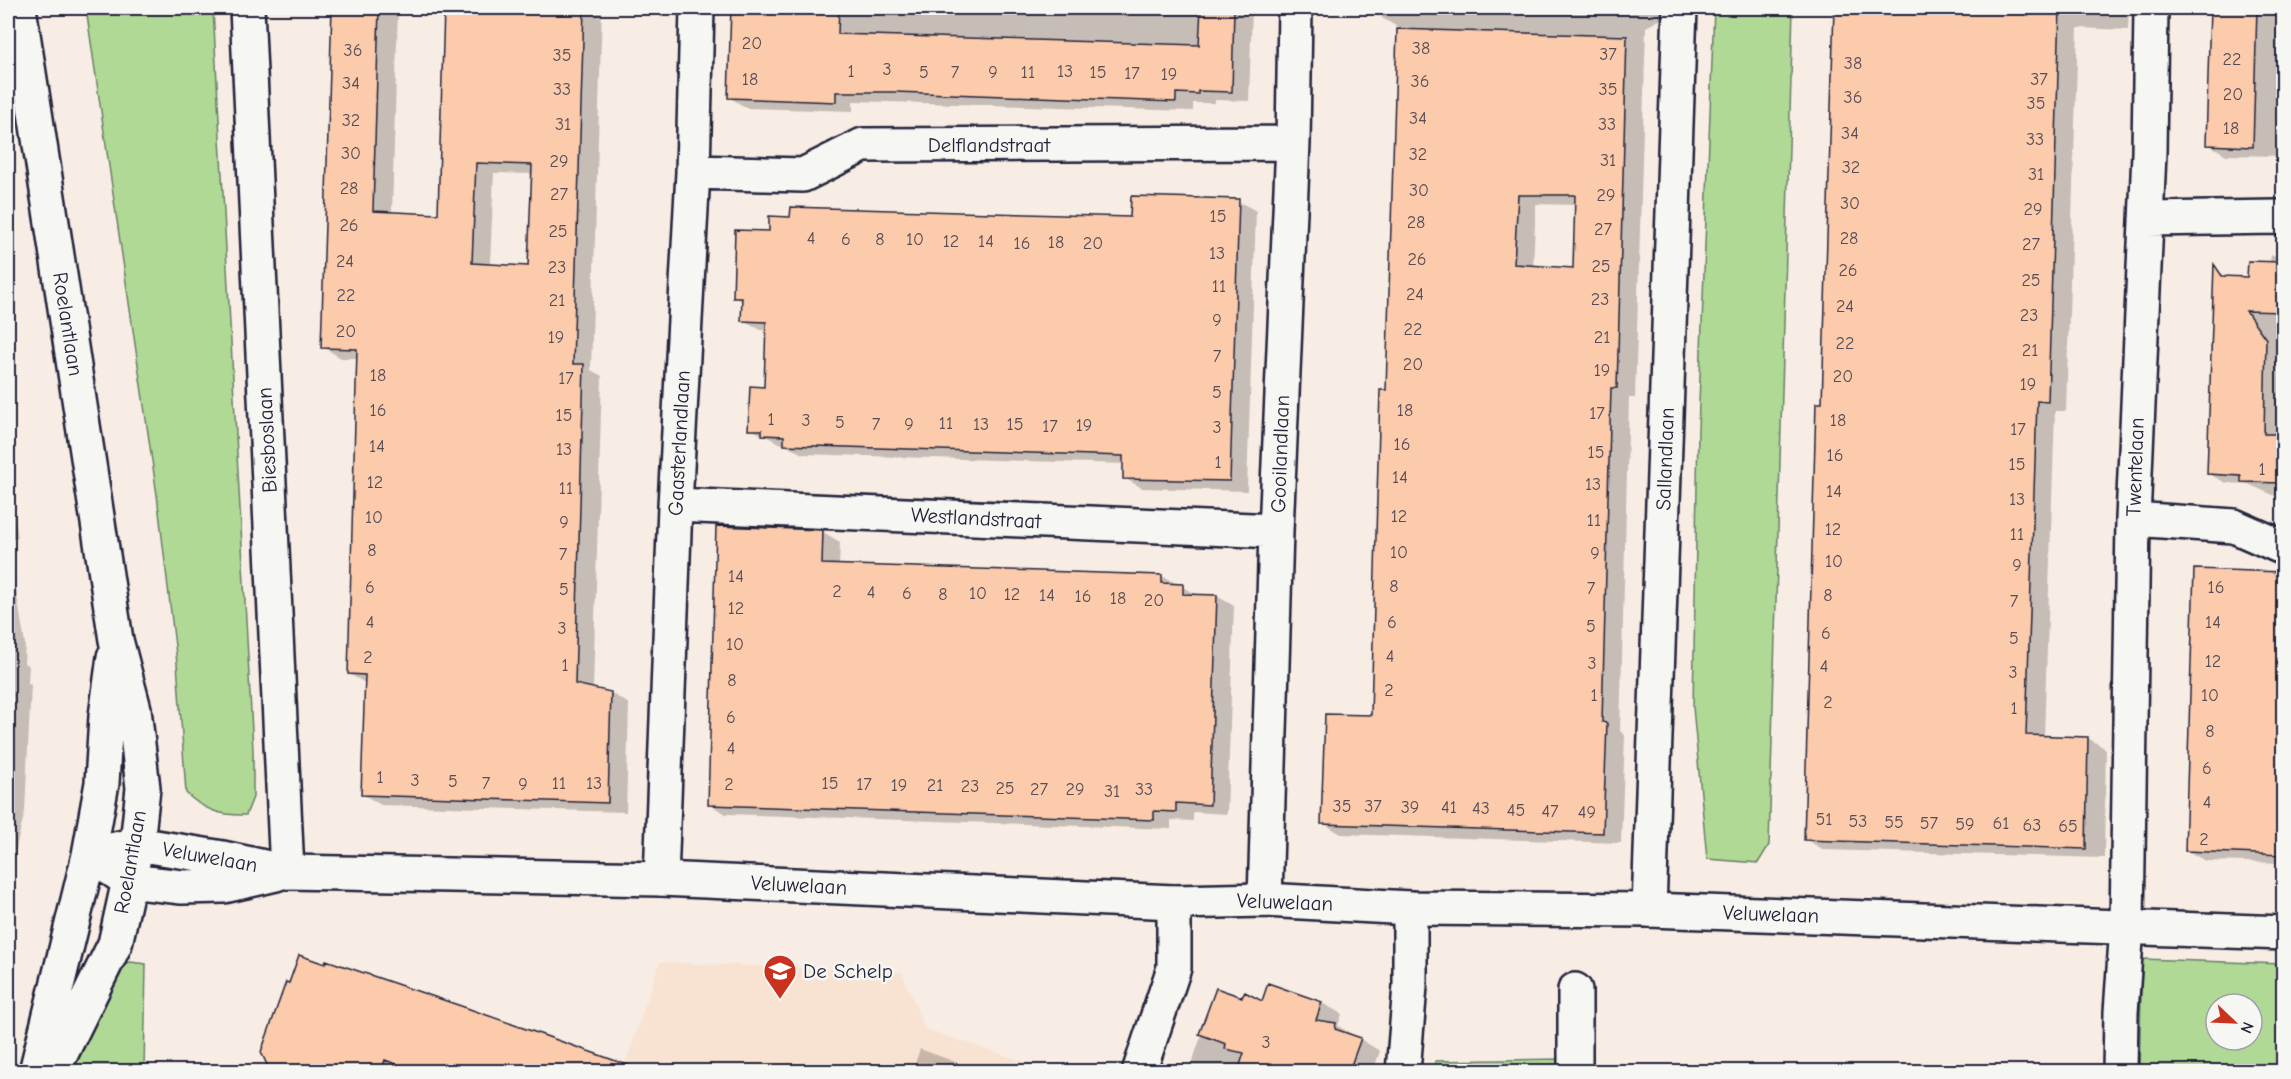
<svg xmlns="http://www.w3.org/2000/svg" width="2291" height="1079" viewBox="0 0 2291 1079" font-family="'Comic Neue',sans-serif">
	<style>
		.built { fill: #f8e3d3 }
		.green { fill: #b0d996; stroke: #697e68; stroke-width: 1.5; fill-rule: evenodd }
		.shadow { fill: #0003; fill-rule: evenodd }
		.building { fill: #fbcbab; stroke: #22223b; stroke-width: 1.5; fill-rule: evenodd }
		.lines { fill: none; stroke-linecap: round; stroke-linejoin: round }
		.street-casing { stroke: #22223b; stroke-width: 38 }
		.secondary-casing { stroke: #22223b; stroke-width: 38 }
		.street { stroke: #f6f6f2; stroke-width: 33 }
		.secondary { stroke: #f6f6f2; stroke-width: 33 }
		.labels { text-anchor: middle; stroke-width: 5; stroke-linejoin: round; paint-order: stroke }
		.number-label { font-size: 18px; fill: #584c57 }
		.street-label { font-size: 21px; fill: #22223b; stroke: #f6f6f2 }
		.poi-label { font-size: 21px; fill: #22223b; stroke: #f6f6f2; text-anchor: start }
	</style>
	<rect width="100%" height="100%" fill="#f7ede4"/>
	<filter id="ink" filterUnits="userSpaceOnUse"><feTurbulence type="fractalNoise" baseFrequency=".0167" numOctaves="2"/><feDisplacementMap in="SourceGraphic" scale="12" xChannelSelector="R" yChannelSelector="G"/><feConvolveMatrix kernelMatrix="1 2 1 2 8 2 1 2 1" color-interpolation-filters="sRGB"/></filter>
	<g filter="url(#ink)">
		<path class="built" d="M660,962L902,972L925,1029L1052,1071L622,1072Z"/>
		<path class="green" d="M86,8H213L253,750V797L246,815C222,816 203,810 186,793L177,663L157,495Z
			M1714,8H1793L1769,845L1758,863L1707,859L1693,707L1698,430Z
			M2142,959L2283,964V1071H2139ZM2216,1004H2252V1040H2216Z
			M130,962L146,964L144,1071L69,1072L115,966Z
			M1561,1059L1556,1071L1433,1072L1435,1061Z"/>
		<path class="shadow" d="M334,8H398L392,213L440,216L445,8H602L591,370L602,376L593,690L611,693L629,704L626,812L381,805L362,794L367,684L349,674L358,358H341L323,347ZM494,173L533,174L529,267L490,265Z
			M733,8H1252L1249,101L1215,100V103H1193V111L853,101V111L747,108L730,98Z
			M1382,8H1664L1663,18L1646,27L1635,398H1629L1620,731L1625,735L1621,843L1341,834L1323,823L1372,717L1388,391L1399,28L1382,18ZM1536,204L1576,205L1575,269L1533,267Z
			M1830,8H2129L2128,30L2078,28L2066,411H2055L2044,737L2088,738L2106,749L2104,858L1824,850L1805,839L1824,404L1836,14L1830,11Z
			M2212,8H2284V156L2226,155L2208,144Z
			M1238,201L1256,211L1247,491L1142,488L1124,478L1125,464L803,454L750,429L765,388L767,331L761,330L743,320V302L735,297L770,232L1131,219Z
			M2271,255L2284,256V500L2248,484L2226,483L2209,474L2248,279L2270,263Z
			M8,476L18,538L8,540L25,644L24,663L29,666L28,683L31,685L25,811L8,881Z
			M823,532L840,542L839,566L1162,576L1200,596H1217L1234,606L1227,814L1193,812V821L1171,820V829L726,814L709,804Z
			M2195,570L2284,573V863L2205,861L2186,850Z
			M327,962L640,1072H271L263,1052Z
			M1269,985L1322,1003L1342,1014L1338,1026L1380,1051L1373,1072H1189L1217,989L1263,1003Z
			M920,1049L983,1072H912Z"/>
		<path class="building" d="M332,8H379L373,211L438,214L444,8H584L573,364H584L575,684L611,692L608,803L361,795L365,675L348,674L357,349L321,348ZM476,163L532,165L528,266L472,263Z
			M731,8H839L838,34L1199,45L1201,8H1234L1232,92L1198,91V94L1176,93V102L895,92H836V102L728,98Z
			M1834,8H2060L2048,402L2037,401L2026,735L2088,737L2086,849L1804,840L1816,403H1822Z
			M2210,8H2257L2253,147L2206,145Z
			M1397,29L1627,36L1617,388H1611L1606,572L1602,722L1607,723L1603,833L1321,824L1325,714L1371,715L1380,390H1386ZM1518,195H1575L1573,268L1514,264Z
			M1131,196L1239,199L1230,481L1123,479V456L784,445V436L762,435V430H748L750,386L764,387L766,322L741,321L742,298H733L735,230L769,231V216L790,217L791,207L1130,217Z
			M2248,261L2283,262V312L2246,311L2266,339L2264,434H2283V483L2241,482V476L2207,474L2214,264L2222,276L2247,277Z
			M716,526L823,530L822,564L1162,575V583L1183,584V594L1217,595L1210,805L1176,803V812L1154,811V820L708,805Z
			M2194,569L2283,572V855L2185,851Z
			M299,955L325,964L326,960L464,1007L633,1067L632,1071H415L385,1060L381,1071H270L261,1052L286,982L289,983Z
			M1268,983L1322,1002L1316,1020L1336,1023L1335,1029L1361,1038L1349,1071H1238L1244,1053L1225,1049L1226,1044L1199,1034L1216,988L1242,997L1245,992L1262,1001Z"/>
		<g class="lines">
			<g class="street-casing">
				<path id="street" d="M247,8L287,872
					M693,172L803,175L863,145L1293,143
					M2146,219L2278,217L2284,219
					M675,505L1276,531
					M2133,519L2234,526L2284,548
					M661,879L675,505L693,172L697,8
					M1265,900L1276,531L1293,143L1295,8
					M1649,910L1680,8
					M1139,1072L1174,968V902
					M1403,1072L1410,986V908
					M1575,1072V990
					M2120,1072L2121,1012L2127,926L2133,519L2149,153L2151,8"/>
			</g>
			<g class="secondary-casing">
				<path id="secondary" d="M19,8L116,640L134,709L143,788L137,844L115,944L52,1072
					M89,855L137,844L223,858L287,872L661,879L1174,902L1265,900L1410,908L1649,910L2284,933
					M111,869L129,881L182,887L224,886L276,874
					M36,1072L89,855L102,783L106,716L114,657"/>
			</g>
			<use href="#street" class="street"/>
			<use href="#secondary" class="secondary"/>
		</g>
	</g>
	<defs>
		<g id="school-pin" transform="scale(1.725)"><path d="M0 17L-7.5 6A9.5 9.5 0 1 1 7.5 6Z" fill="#c8321e" stroke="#f6f6f2"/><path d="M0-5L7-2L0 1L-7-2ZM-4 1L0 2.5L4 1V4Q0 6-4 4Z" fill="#fff"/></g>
	</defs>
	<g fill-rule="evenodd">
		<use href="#school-pin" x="780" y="971"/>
	</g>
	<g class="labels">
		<g class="number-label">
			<text x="752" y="49">20</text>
			<text x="1421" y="54">38</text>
			<text x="353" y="56">36</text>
			<text x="1608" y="60">37</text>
			<text x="562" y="61">35</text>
			<text x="2232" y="65">22</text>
			<text x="1853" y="69">38</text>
			<text x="887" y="75">3</text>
			<text x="851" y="77">1</text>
			<text x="1065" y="77">13</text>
			<text x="924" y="78">5</text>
			<text x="955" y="78">7</text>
			<text x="993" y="78">9</text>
			<text x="1028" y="78">11</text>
			<text x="1098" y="78">15</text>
			<text x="1132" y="79">17</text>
			<text x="1169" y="80">19</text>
			<text x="750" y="85">18</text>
			<text x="2039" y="85">37</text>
			<text x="1420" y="87">36</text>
			<text x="351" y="89">34</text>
			<text x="562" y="95">33</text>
			<text x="1608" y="95">35</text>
			<text x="2233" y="100">20</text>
			<text x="1853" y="103">36</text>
			<text x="2036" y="109">35</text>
			<text x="1418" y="124">34</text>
			<text x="351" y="126">32</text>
			<text x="563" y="130">31</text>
			<text x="1607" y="130">33</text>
			<text x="2231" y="134">18</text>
			<text x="1850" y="139">34</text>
			<text x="2035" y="145">33</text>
			<text x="351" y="159">30</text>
			<text x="1418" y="160">32</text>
			<text x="1608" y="166">31</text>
			<text x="559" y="167">29</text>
			<text x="1851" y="173">32</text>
			<text x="2036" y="180">31</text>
			<text x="349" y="194">28</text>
			<text x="1419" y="196">30</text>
			<text x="559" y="200">27</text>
			<text x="1606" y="201">29</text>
			<text x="1850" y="209">30</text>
			<text x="2033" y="215">29</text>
			<text x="1218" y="222">15</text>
			<text x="1416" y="228">28</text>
			<text x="349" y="231">26</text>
			<text x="1603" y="235">27</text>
			<text x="558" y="237">25</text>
			<text x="811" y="244">4</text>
			<text x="1849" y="244">28</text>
			<text x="846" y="245">6</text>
			<text x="880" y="245">8</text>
			<text x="915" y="245">10</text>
			<text x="951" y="247">12</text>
			<text x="986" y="247">14</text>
			<text x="1056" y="248">18</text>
			<text x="1022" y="249">16</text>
			<text x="1093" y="249">20</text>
			<text x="2031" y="250">27</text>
			<text x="1217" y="259">13</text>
			<text x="1417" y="265">26</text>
			<text x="345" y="267">24</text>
			<text x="1601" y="272">25</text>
			<text x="557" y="273">23</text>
			<text x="1848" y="276">26</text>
			<text x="2031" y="286">25</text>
			<text x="1219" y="292">11</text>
			<text x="1415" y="300">24</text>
			<text x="346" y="301">22</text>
			<text x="1600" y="305">23</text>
			<text x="557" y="306">21</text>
			<text x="1845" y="312">24</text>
			<text x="2029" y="321">23</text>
			<text x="1217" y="326">9</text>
			<text x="1413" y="335">22</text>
			<text x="346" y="337">20</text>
			<text x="556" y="343">19</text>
			<text x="1602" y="343">21</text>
			<text x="1845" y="349">22</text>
			<text x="2030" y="356">21</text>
			<text x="1217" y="362">7</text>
			<text x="1413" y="370">20</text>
			<text x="1602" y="376">19</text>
			<text x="378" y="381">18</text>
			<text x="1843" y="382">20</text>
			<text x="566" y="384">17</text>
			<text x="2028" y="390">19</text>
			<text x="1217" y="398">5</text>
			<text x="378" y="416">16</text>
			<text x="1405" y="416">18</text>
			<text x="1597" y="419">17</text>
			<text x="564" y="421">15</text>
			<text x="771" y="425">1</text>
			<text x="806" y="426">3</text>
			<text x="1838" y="426">18</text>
			<text x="840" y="428">5</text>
			<text x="946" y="429">11</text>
			<text x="876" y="430">7</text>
			<text x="909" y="430">9</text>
			<text x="981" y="430">13</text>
			<text x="1015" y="430">15</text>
			<text x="1084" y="431">19</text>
			<text x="1050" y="432">17</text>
			<text x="1217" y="433">3</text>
			<text x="2018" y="435">17</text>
			<text x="1402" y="450">16</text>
			<text x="377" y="452">14</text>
			<text x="564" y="455">13</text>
			<text x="1596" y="458">15</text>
			<text x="1835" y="461">16</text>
			<text x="1218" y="468">1</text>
			<text x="2017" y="470">15</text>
			<text x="2262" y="475">1</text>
			<text x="1400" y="483">14</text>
			<text x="375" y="488">12</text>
			<text x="1593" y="490">13</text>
			<text x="566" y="494">11</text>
			<text x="1834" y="497">14</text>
			<text x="2017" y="505">13</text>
			<text x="1399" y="522">12</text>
			<text x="374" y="523">10</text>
			<text x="1594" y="526">11</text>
			<text x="564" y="528">9</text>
			<text x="1833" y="535">12</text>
			<text x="2017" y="540">11</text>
			<text x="372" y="556">8</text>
			<text x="1399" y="558">10</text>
			<text x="1595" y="559">9</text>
			<text x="563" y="560">7</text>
			<text x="1834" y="567">10</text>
			<text x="2017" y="571">9</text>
			<text x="736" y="582">14</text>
			<text x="1394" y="592">8</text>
			<text x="370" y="593">6</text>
			<text x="2216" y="593">16</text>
			<text x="1591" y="594">7</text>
			<text x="564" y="595">5</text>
			<text x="837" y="597">2</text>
			<text x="871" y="598">4</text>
			<text x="907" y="599">6</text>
			<text x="978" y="599">10</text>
			<text x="943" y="600">8</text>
			<text x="1012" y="600">12</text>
			<text x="1047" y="601">14</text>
			<text x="1828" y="601">8</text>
			<text x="1083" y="602">16</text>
			<text x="1118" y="604">18</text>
			<text x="1154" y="606">20</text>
			<text x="2014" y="607">7</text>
			<text x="736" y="614">12</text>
			<text x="370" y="628">4</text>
			<text x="1392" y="628">6</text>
			<text x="2213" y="628">14</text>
			<text x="1591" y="632">5</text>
			<text x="562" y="634">3</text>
			<text x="1826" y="639">6</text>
			<text x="2014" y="644">5</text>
			<text x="735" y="650">10</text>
			<text x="1390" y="662">4</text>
			<text x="368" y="663">2</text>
			<text x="2213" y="667">12</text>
			<text x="1592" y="669">3</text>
			<text x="565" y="671">1</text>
			<text x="1824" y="672">4</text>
			<text x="2013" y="678">3</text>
			<text x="732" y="686">8</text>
			<text x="1389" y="696">2</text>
			<text x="1594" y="701">1</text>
			<text x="2210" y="701">10</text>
			<text x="1828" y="708">2</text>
			<text x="2014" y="714">1</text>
			<text x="731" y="723">6</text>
			<text x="2210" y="737">8</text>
			<text x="731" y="754">4</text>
			<text x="2207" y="774">6</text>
			<text x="380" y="783">1</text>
			<text x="415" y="786">3</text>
			<text x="453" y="787">5</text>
			<text x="486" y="789">7</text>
			<text x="559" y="789">11</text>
			<text x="594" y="789">13</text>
			<text x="830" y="789">15</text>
			<text x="523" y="790">9</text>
			<text x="729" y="790">2</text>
			<text x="864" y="790">17</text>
			<text x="899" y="791">19</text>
			<text x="935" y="791">21</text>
			<text x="970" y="792">23</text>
			<text x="1005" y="794">25</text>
			<text x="1039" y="795">27</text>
			<text x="1075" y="795">29</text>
			<text x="1144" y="795">33</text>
			<text x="1112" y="797">31</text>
			<text x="2207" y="808">4</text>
			<text x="1342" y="812">35</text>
			<text x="1373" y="812">37</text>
			<text x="1410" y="813">39</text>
			<text x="1449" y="813">41</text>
			<text x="1481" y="814">43</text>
			<text x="1516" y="816">45</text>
			<text x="1550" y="817">47</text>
			<text x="1587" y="818">49</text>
			<text x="1824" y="825">51</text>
			<text x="1858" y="827">53</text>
			<text x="1894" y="828">55</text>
			<text x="1929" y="829">57</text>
			<text x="2001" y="829">61</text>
			<text x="1965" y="830">59</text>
			<text x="2032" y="831">63</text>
			<text x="2068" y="832">65</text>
			<text x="2204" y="845">2</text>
			<text x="1266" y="1048">3</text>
		</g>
		<g class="street-label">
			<text x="989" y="152">Delflandstraat</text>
			<text transform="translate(68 324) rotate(81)" y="7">Roelantlaan</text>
			<text transform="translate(267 440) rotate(-93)" y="7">Biesboslaan</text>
			<text transform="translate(679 443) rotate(-87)" y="7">Gaasterlandlaan</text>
			<text transform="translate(1280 454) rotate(-88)" y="7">Gooilandlaan</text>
			<text transform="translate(1665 459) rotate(-88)" y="7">Sallandlaan</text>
			<text transform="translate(2135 467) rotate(-88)" y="7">Twentelaan</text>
			<text transform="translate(976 518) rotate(3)" y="7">Westlandstraat</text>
			<text transform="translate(210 857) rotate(10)" y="7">Veluwelaan</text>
			<text transform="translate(130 862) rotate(-80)" y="7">Roelantlaan</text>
			<text transform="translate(799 885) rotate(3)" y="7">Veluwelaan</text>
			<text transform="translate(1285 902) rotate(2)" y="7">Veluwelaan</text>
			<text transform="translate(1771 914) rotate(2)" y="7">Veluwelaan</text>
		</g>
		<g class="poi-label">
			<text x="803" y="978">De Schelp</text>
		</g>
	</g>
	<rect width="2291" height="1079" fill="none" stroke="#f6f6f2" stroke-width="30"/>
	<rect x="15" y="15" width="2261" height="1049" fill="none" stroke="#22223b" stroke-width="2" filter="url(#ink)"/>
	<g transform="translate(2234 1022) rotate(113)"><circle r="28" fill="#f6f6f2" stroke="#a1a1a9" stroke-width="1.5"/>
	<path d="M0-4.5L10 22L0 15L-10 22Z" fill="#c8321e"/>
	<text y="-9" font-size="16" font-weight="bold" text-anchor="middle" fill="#22223b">N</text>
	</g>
</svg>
